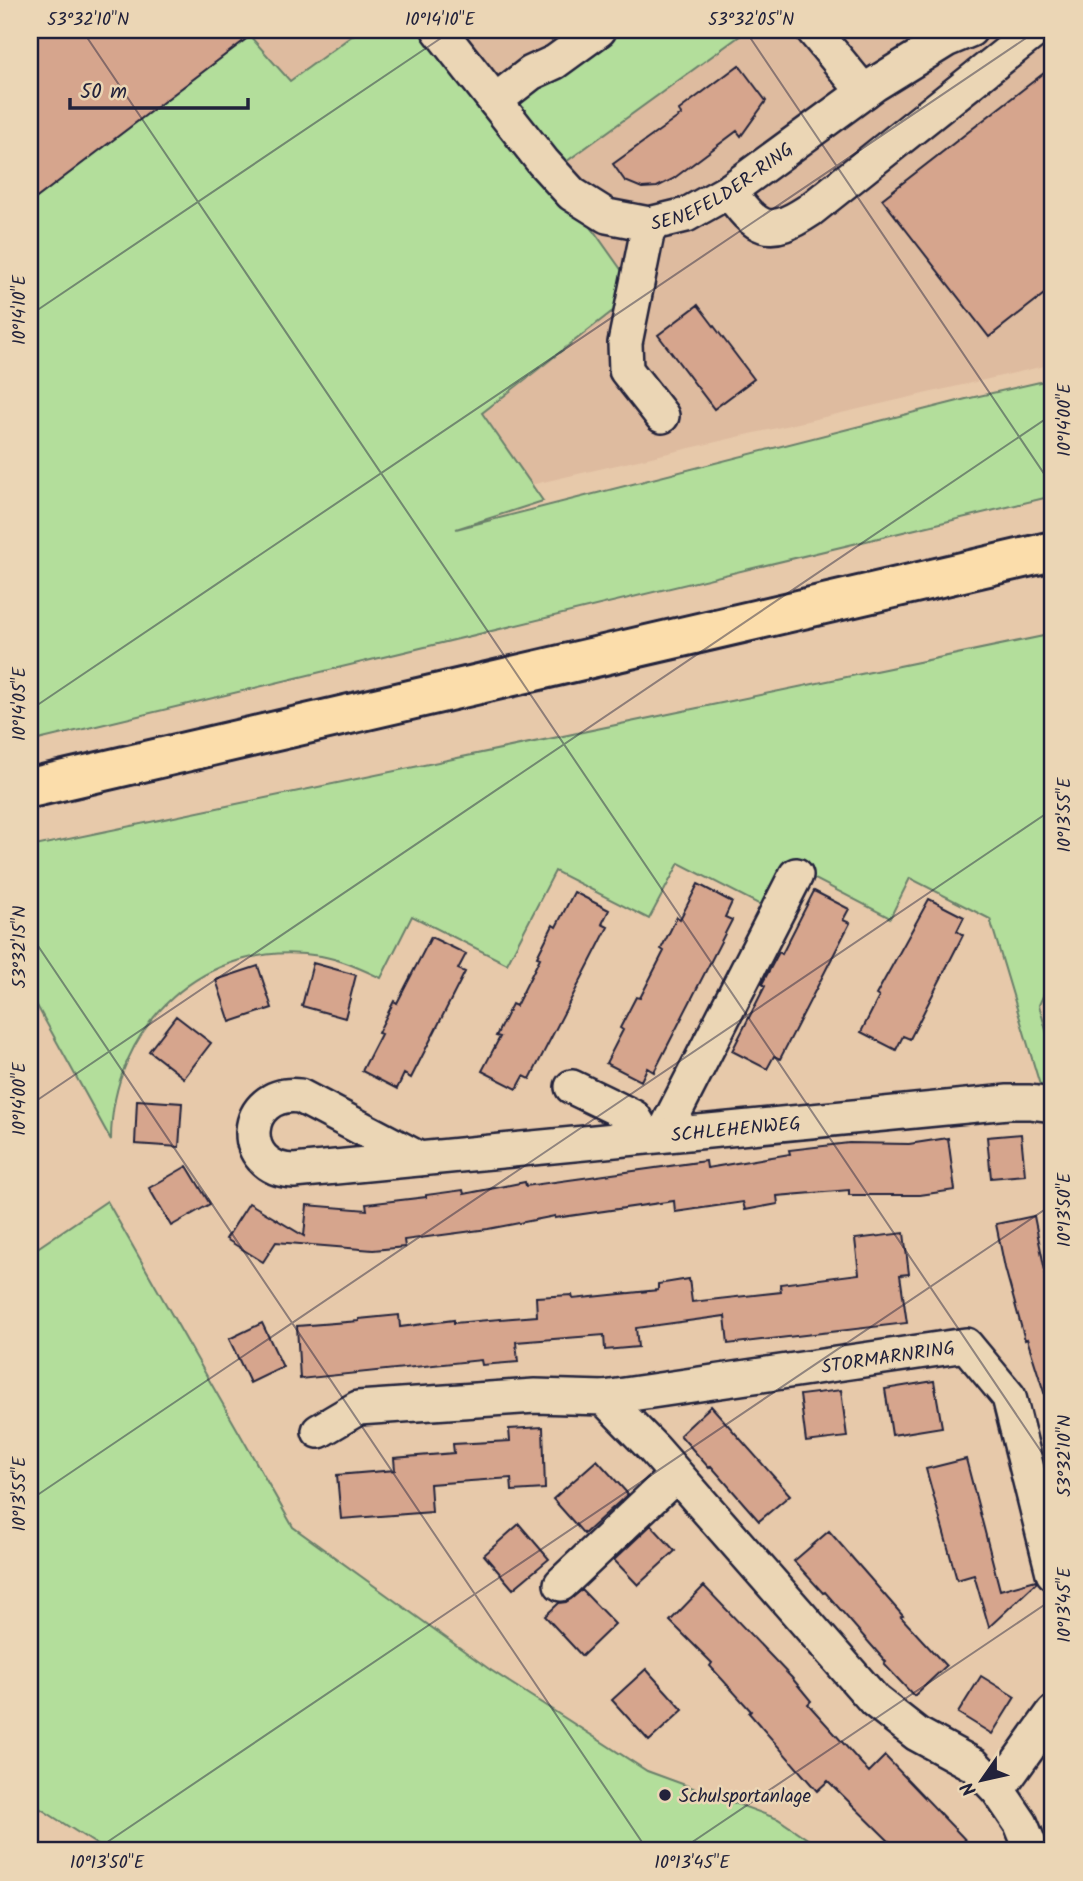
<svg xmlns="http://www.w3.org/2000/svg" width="1083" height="1881" viewBox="0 0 1083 1881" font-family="Kalam,sans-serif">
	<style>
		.built { fill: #debb9f }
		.green { fill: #b3de9b; stroke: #6a806b; stroke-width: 2 }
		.building { fill: #d6a58d; stroke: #22223b; stroke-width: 2 }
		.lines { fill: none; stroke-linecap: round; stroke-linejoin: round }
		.minor-casing { stroke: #22223b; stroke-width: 38 }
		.highway-casing { stroke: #22223b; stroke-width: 44 }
		.minor { stroke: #ebd6b5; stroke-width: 33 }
		.highway { stroke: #fbddab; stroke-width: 38 }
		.ticks { fill: none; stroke: #22223b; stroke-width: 2; stroke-opacity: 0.45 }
		.poi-dot { fill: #22223b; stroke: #ebd6b5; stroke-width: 2.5 }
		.labels { text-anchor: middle; stroke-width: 5; stroke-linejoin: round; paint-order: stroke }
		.street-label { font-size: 19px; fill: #22223b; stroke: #ebd6b5 }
		.poi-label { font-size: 19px; fill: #22223b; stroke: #ebd6b5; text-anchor: start }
		.neatline { fill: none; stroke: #22223b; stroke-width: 2.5 }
		.ticks-label { font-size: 18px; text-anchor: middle; fill: #22223b }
	</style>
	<rect width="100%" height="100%" fill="#e7c9aa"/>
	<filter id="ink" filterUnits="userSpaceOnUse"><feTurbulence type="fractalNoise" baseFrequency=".0143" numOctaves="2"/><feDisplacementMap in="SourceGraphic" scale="14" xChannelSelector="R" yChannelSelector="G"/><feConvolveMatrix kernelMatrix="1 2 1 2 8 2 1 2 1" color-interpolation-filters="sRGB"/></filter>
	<g filter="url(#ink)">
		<path class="built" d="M30,30H1053V364L431,508L30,355Z"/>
		<path class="green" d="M360,30H439L493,98L585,30H748L552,172L637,292L482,413L543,501L456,529L966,399L1053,379V496L30,742V203L250,36L290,81Z
			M1053,634V974L1039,1005L1053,1055V1095H1043L990,919L910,878L890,918L796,869L774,912L679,863L649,919L555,871L507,964L412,916L381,978C361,969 342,960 321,956C205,936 111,1026 111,1140L30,993V847Z
			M107,1201L293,1527L489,1669L647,1771L778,1819L825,1851H107L30,1802V1253Z"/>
		<path class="building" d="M30,30H258L30,203Z
			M739,65L766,101L741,136L737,131L673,179L657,187L642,188L625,181L613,164L681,115L679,110Z
			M1053,66V287L989,337L882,199Z
			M698,305L754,379L714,409L658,335Z
			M698,884L732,902L725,917L732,920L654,1072L647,1068L641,1081L606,1063L623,1030L620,1028L636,997L640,998L664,951L661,949L677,917L680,919Z
			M814,891L849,909L843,920L850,923L780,1059L774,1056L767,1069L732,1051L765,986L762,984L779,952L782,954Z
			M574,892L609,910L602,924L608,927L530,1079L524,1076L517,1089L482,1071L500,1037L496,1036L512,1004L516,1006L540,958L537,957L553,925L556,927Z
			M929,899L964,917L957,931L963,935L910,1039L903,1036L896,1050L861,1032L879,997L876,995Z
			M431,937L466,954L458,969L465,972L411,1078L404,1074L397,1089L362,1071L381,1034L378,1033L394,1001L397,1003Z
			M313,963L356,975L345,1018L302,1006Z
			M258,966L272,1008L230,1022L216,980Z
			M176,1016L211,1043L184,1078L149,1051Z
			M137,1100L182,1103L179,1147L135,1144Z
			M1021,1134L1025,1175L991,1178L987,1137Z
			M948,1138L955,1190L920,1195H849V1190L777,1196L778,1204L745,1210L743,1202L675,1212L674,1201L555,1218V1216L488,1229L404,1240L405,1247L373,1250L276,1242L263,1262L226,1239L249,1203L304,1236L307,1205L367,1210L366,1204L426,1197V1195L463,1190L464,1194L525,1182L526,1186L706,1161L707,1168L790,1154L789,1150L849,1143L909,1144Z
			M187,1166L210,1204L171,1226L149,1188Z
			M1034,1216L1048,1286L1053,1285V1407L1049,1408L1027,1339L1025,1340L1005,1268L996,1224Z
			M904,1233L909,1274L900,1275L907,1323L728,1344L725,1316L636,1328L638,1347L605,1350L604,1335L516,1342L518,1362L482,1365L481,1360L300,1379L297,1326L359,1321V1319L399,1315L400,1327L454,1320V1323L537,1316L536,1297L572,1295L573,1299L658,1290V1284L689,1279L692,1302L781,1292L780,1284L859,1274L855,1239Z
			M262,1323L283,1367L250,1383L229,1339Z
			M934,1381L942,1427L892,1435L885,1389Z
			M841,1390L847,1437L806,1442L800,1395Z
			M711,1406L790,1495L759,1521L711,1466L709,1468L680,1435Z
			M543,1427L545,1489L512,1491L511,1478L430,1484L432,1512L341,1519L337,1475L395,1470L394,1458L454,1453L453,1444L510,1441L509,1429Z
			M966,1459L1000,1590L1036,1580L1037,1582L989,1627L974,1575L957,1580L926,1469Z
			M597,1460L628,1494L584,1534L553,1499Z
			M519,1524L549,1559L513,1589L484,1555Z
			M651,1525L675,1551L638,1585L614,1560Z
			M829,1531L903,1616L901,1617L946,1666L914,1696L884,1664L886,1662L825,1592L823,1593L794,1561Z
			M704,1586L792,1678L811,1701L808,1704L869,1772L885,1756L976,1851H899L828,1781L817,1791L749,1713L751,1711L710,1666L712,1663L670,1621Z
			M582,1590L615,1624L582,1656L545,1616L559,1603L566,1602Z
			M646,1669L683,1710L649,1741L612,1700Z
			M981,1676L1015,1697L992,1734L958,1713Z"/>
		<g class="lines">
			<g class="minor-casing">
				<g id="minor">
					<path id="s1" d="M439,30L543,162L572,194L607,216L649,224L686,215L729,191L875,84L946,40L970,30"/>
					<path d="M813,30L864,92"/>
					<path d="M495,101L531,73L555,62L599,30"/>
					<path d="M729,191C757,230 768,238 810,210L1036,30"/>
					<path d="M649,224L625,343L626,370L662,416"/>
					<path d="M572,1087L634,1117L640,1127L642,1137"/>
					<path d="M663,1135L796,875"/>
					<path id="s2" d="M420,1159L300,1096C241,1089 236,1170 294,1171C532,1148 770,1125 1008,1102H1030L1053,1105"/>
					<path id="s3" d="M604,1398L966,1345L1009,1397L1053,1573"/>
					<path d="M319,1431L358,1408L535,1396L604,1398L654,1449L875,1701L917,1734L974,1765L998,1790L1021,1824L1032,1851"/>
					<path d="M561,1584L676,1475"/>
					<path d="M998,1790L1053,1713"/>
				</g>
			</g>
			<g class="highway-casing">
				<path id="highway" d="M30,788L1053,551"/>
			</g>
			<use href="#minor" class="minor"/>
			<use href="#highway" class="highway"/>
		</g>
	</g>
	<path class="ticks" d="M82,30L1053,1469M745,30L1053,487M30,315L453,30M30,710L1038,30M30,934L648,1851M30,1105L1053,414M30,1500L1053,809M94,1851L1053,1204M679,1851L1053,1599"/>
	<circle class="poi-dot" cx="665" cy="1795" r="7"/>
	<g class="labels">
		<g class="street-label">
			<text dy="7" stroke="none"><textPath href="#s1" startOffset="378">SENEFELDER-RING</textPath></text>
			<text dy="7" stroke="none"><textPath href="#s2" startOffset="710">SCHLEHENWEG</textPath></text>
			<text dy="7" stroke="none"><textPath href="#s3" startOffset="287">STORMARNRING</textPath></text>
		</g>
		<g class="poi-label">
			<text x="679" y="1802">Schulsportanlage</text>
		</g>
	</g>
	<rect width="1083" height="1881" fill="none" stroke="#ebd6b5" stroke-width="77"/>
	<g transform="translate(982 1780) rotate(236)" stroke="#ebd6b5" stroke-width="5" paint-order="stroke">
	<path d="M0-5L12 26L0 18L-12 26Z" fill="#22223b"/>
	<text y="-10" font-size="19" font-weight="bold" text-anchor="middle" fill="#22223b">N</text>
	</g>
	<path d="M70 98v10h178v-10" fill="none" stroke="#22223b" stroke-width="3.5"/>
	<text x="80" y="98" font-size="21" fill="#22223b" stroke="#ebd6b5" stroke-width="5" paint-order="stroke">50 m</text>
	<rect x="38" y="38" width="1006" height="1804" class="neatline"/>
	<g class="ticks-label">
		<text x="88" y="25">53°32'10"N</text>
		<text x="440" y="25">10°14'10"E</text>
		<text x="751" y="25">53°32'05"N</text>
		<text transform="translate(19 310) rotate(-90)" y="6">10°14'10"E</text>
		<text transform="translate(1064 420) rotate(-90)" y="6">10°14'00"E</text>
		<text transform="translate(19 704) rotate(-90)" y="6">10°14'05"E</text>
		<text transform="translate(1064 815) rotate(-90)" y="6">10°13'55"E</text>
		<text transform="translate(19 947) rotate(-90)" y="6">53°32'15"N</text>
		<text transform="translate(19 1099) rotate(-90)" y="6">10°14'00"E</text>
		<text transform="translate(1064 1210) rotate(-90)" y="6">10°13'50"E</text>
		<text transform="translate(1064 1456) rotate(-90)" y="6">53°32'10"N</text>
		<text transform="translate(19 1494) rotate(-90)" y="6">10°13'55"E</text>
		<text transform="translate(1064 1605) rotate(-90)" y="6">10°13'45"E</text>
		<text x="107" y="1868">10°13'50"E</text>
		<text x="692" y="1868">10°13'45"E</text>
	</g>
</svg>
